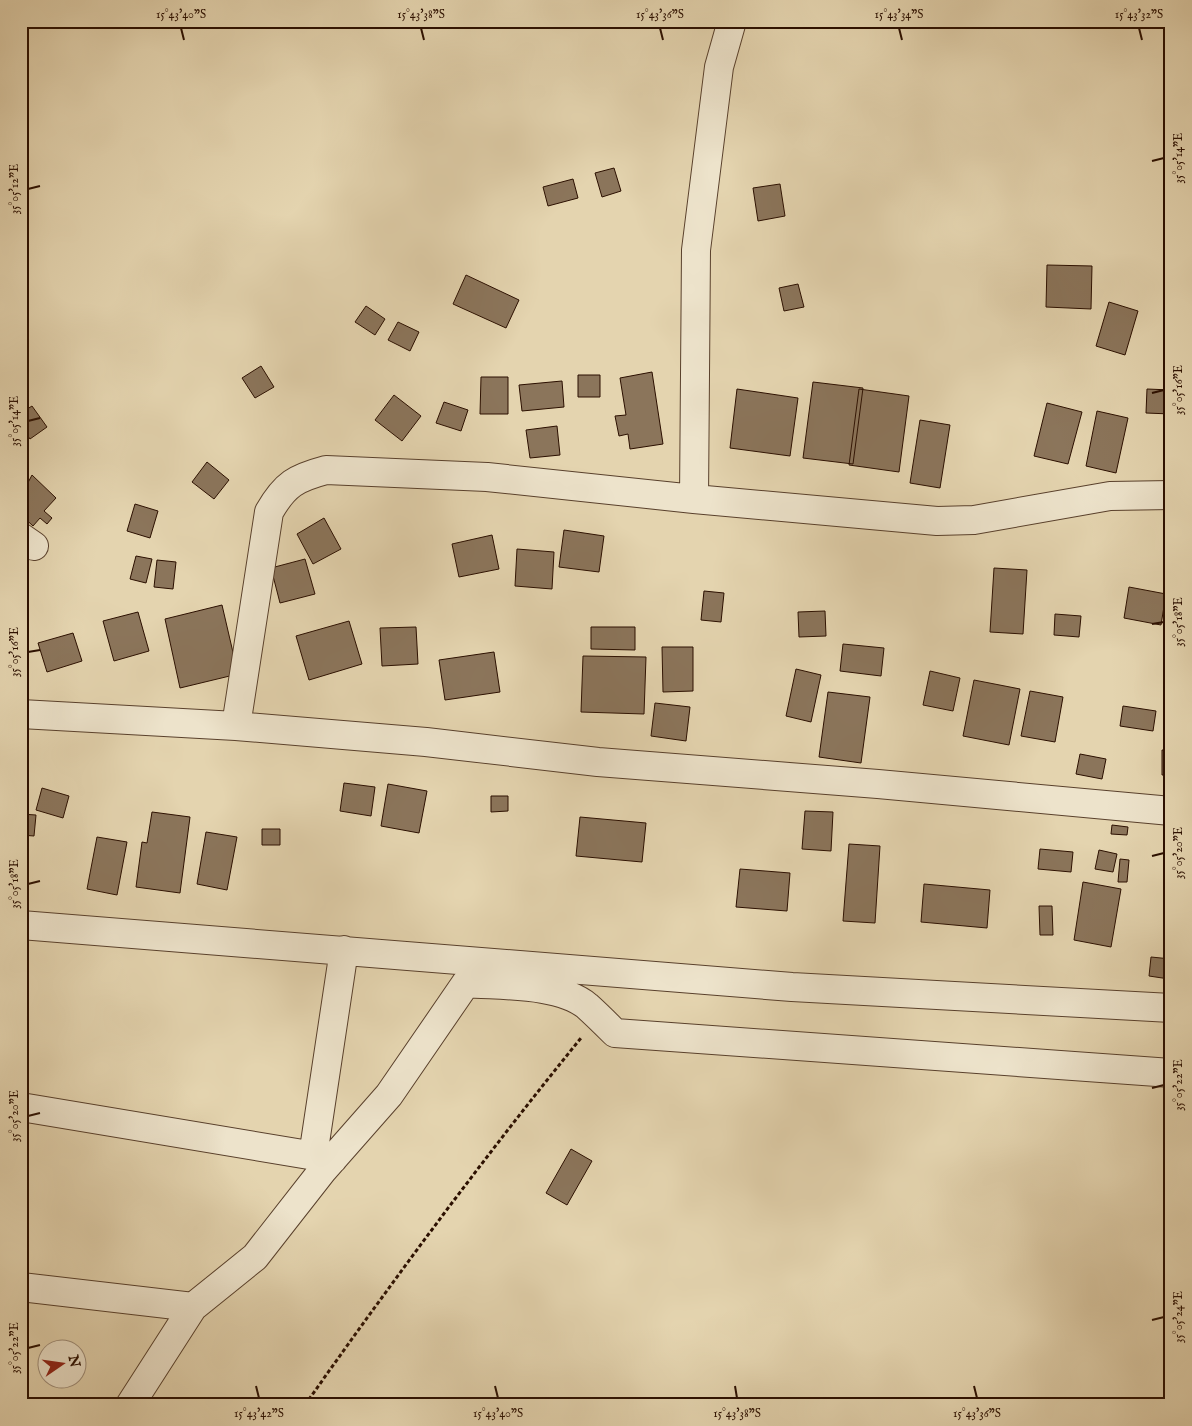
<svg xmlns="http://www.w3.org/2000/svg" width="1192" height="1426" viewBox="0 0 1192 1426" font-family="'IM FELL English',serif">
	<style>
		.building { fill: #8b755b; stroke: #2b0f00 }
		.lines { fill: none; stroke-linecap: round; stroke-linejoin: round }
		.minor-casing { stroke: #59402c; stroke-width: 30 }
		.path { stroke: #2b0f00; stroke-width: 3; stroke-dasharray: 4 2.5; stroke-linecap: butt }
		.minor { stroke: #ede3cb; stroke-width: 28 }
		.ticks { fill: none; stroke: #2b0f00; stroke-width: 2 }
		.neatline { fill: none; stroke: #2b0f00; stroke-width: 2 }
		.ticks-label { font-size: 12px; text-anchor: middle; fill: #2b0f00 }
	</style>
	<rect width="100%" height="100%" fill="#e4d4af"/>
	<filter id="stains"><feTurbulence type="fractalNoise" baseFrequency=".004" numOctaves="4"/><feColorMatrix values="0 0 0 0 .2 0 0 0 0 .09 0 0 0 0 .02 0 0 0 .5 -.17"/></filter>
	<radialGradient id="worn" r=".72"><stop offset=".6" stop-color="#630" stop-opacity="0"/><stop offset="1" stop-color="#630" stop-opacity=".3"/></radialGradient>
	<path class="building" d="M614,168L621,191L602,197L595,173Z
		M573,179L578,198L548,206L543,187Z
		M780,184L785,216L758,221L753,188Z
		M1047,265L1092,266L1091,309L1046,307Z
		M466,275L519,300L506,328L453,304Z
		M798,284L804,307L784,311L779,288Z
		M1109,302L1138,311L1125,355L1096,346Z
		M366,306L385,319L375,335L355,322Z
		M398,322L419,332L410,351L388,340Z
		M261,366L274,387L255,398L242,378Z
		M652,372L663,444L630,449L628,434L619,436L615,416L626,415L620,378Z
		M578,375H600V397H578Z
		M481,377H508V414H480Z
		M562,381L564,407L522,411L519,385Z
		M813,382L863,388L853,464L803,458Z
		M737,389L798,398L790,456L730,448Z
		M859,389L909,396L899,472L849,465Z
		M1147,389L1171,390V414L1146,413Z
		M394,395L421,416L402,441L375,420Z
		M444,402L468,410L461,431L436,423Z
		M1047,403L1082,412L1068,464L1034,456Z
		M32,406L47,427L30,439L22,428L25,425L21,419V413Z
		M1097,411L1128,418L1116,473L1086,466Z
		M920,420L950,425L940,488L910,483Z
		M557,426L560,455L530,458L526,430Z
		M207,462L229,480L214,499L192,482Z
		M32,475L56,498L44,511L52,518L47,524L40,518L33,526L21,515V496Z
		M135,504L158,511L150,538L127,531Z
		M324,518L341,549L313,564L297,534Z
		M564,530L604,536L599,572L559,567Z
		M492,535L499,569L459,577L452,544Z
		M517,549L554,552L552,589L515,586Z
		M136,556L152,559L146,583L130,579Z
		M305,559L315,594L280,603L271,568Z
		M157,560L176,562L173,589L154,587Z
		M994,568L1027,570L1023,634L990,632Z
		M1129,587L1166,594L1161,625L1124,618Z
		M704,591L724,593L721,622L701,620Z
		M222,605L238,674L180,688L165,619Z
		M825,611L826,636L799,637L798,612Z
		M138,612L149,651L114,661L103,621Z
		M1055,614L1081,616L1079,637L1054,635Z
		M349,621L362,664L309,680L296,636Z
		M416,627L418,664L382,666L380,628Z
		M591,627H635V650L591,649Z
		M73,633L82,661L47,672L38,643Z
		M843,644L884,648L881,676L840,671Z
		M662,647H693V691L663,692Z
		M494,652L500,692L445,700L439,660Z
		M583,656L646,657L644,714L581,712Z
		M796,669L821,675L811,722L786,716Z
		M930,671L960,678L953,711L923,705Z
		M974,680L1020,689L1009,745L963,736Z
		M1030,691L1063,697L1055,742L1021,736Z
		M828,692L870,697L861,763L819,757Z
		M655,703L690,707L686,741L651,736Z
		M1123,706L1156,711L1153,731L1120,726Z
		M1170,716L1171,775H1162V750H1170Z
		M1080,754L1106,759L1102,779L1076,774Z
		M344,783L375,787L371,816L340,811Z
		M388,784L427,791L419,833L381,826Z
		M42,788L69,796L63,818L36,810Z
		M491,796H508V811L491,812Z
		M805,811L833,812L831,851L802,849Z
		M152,812L190,817L180,893L136,887L142,842L147,843Z
		M21,814L36,815L34,836L21,835Z
		M580,817L646,823L642,862L576,856Z
		M1112,825L1128,827L1127,835L1111,834Z
		M262,829H280V845H262Z
		M206,832L237,837L227,890L197,884Z
		M97,837L127,842L117,895L87,889Z
		M849,844L880,846L875,923L843,921Z
		M1040,849L1073,852L1071,872L1038,869Z
		M1099,850L1117,854L1113,872L1095,869Z
		M1120,859L1129,860L1127,882H1118Z
		M740,869L790,873L787,911L736,907Z
		M1083,882L1121,889L1111,947L1074,940Z
		M924,884L990,890L987,928L921,922Z
		M1039,906H1052L1053,935H1040Z
		M1151,957L1171,959L1169,979L1149,976Z
		M571,1149L592,1161L567,1205L546,1193Z"/>
	<g class="lines">
		<g class="minor-casing">
			<path id="minor" d="M694,499L696,250L719,67L732,21
				M21,537L34,546
				M21,714L236,726L426,742L598,762L878,784L1171,811
				M236,726L269,512C285,484 296,478 326,470L487,477L694,499L937,521L974,520L1110,496L1171,495
				M21,925L792,987L1171,1008
				M21,1107L333,1159
				M313,1156L344,950
				M21,1287L193,1307
				M130,1405L193,1307L255,1257L323,1170L389,1095L466,983C501,986 559,983 587,1006C597,1015 606,1024 615,1033L1171,1073"/>
		</g>
		<path class="path" d="M305,1405C393,1280 485,1156 581,1038"/>
		<use href="#minor" class="minor"/>
	</g>
	<path class="ticks" d="M181,28L184,40M421,28L424,40M660,28L663,40M899,28L902,40M1139,28L1142,40M1152,161L1164,158M28,189L40,186M1152,393L1164,390M28,421L40,418M1152,624L1164,622M28,652L40,650M1152,856L1164,853M28,884L40,881M1152,1088L1164,1085M28,1116L40,1113M1152,1320L1164,1317M28,1348L40,1345M256,1386L259,1398M495,1386L498,1398M735,1386L737,1398M974,1386L977,1398"/>
	<rect width="1192" height="1426" fill="none" stroke="#e4d4af" stroke-width="55"/>
	<g transform="translate(62 1364) rotate(77)"><circle r="24" fill="#ede3cb" stroke="#9f8e7a"/>
	<path d="M0-4L9 19L0 12L-9 19Z" fill="#8f2418"/>
	<text y="-8" font-size="14" font-weight="bold" text-anchor="middle" fill="#2b0f00">N</text>
	</g>
	<rect x="28" y="28" width="1136" height="1370" class="neatline"/>
	<g class="ticks-label">
		<text x="181" y="18">15°43'40"S</text>
		<text x="421" y="18">15°43'38"S</text>
		<text x="660" y="18">15°43'36"S</text>
		<text x="899" y="18">15°43'34"S</text>
		<text x="1139" y="18">15°43'32"S</text>
		<text transform="translate(1178 158) rotate(-90)" y="4">35°05'14"E</text>
		<text transform="translate(14 189) rotate(-90)" y="4">35°05'12"E</text>
		<text transform="translate(1178 390) rotate(-90)" y="4">35°05'16"E</text>
		<text transform="translate(14 421) rotate(-90)" y="4">35°05'14"E</text>
		<text transform="translate(1178 622) rotate(-90)" y="4">35°05'18"E</text>
		<text transform="translate(14 652) rotate(-90)" y="4">35°05'16"E</text>
		<text transform="translate(1178 853) rotate(-90)" y="4">35°05'20"E</text>
		<text transform="translate(14 884) rotate(-90)" y="4">35°05'18"E</text>
		<text transform="translate(1178 1085) rotate(-90)" y="4">35°05'22"E</text>
		<text transform="translate(14 1116) rotate(-90)" y="4">35°05'20"E</text>
		<text transform="translate(1178 1317) rotate(-90)" y="4">35°05'24"E</text>
		<text transform="translate(14 1348) rotate(-90)" y="4">35°05'22"E</text>
		<text x="259" y="1417">15°43'42"S</text>
		<text x="498" y="1417">15°43'40"S</text>
		<text x="737" y="1417">15°43'38"S</text>
		<text x="977" y="1417">15°43'36"S</text>
	</g>
	<rect width="100%" height="100%" filter="url(#stains)"/>
	<rect width="100%" height="100%" fill="url(#worn)"/>
</svg>
